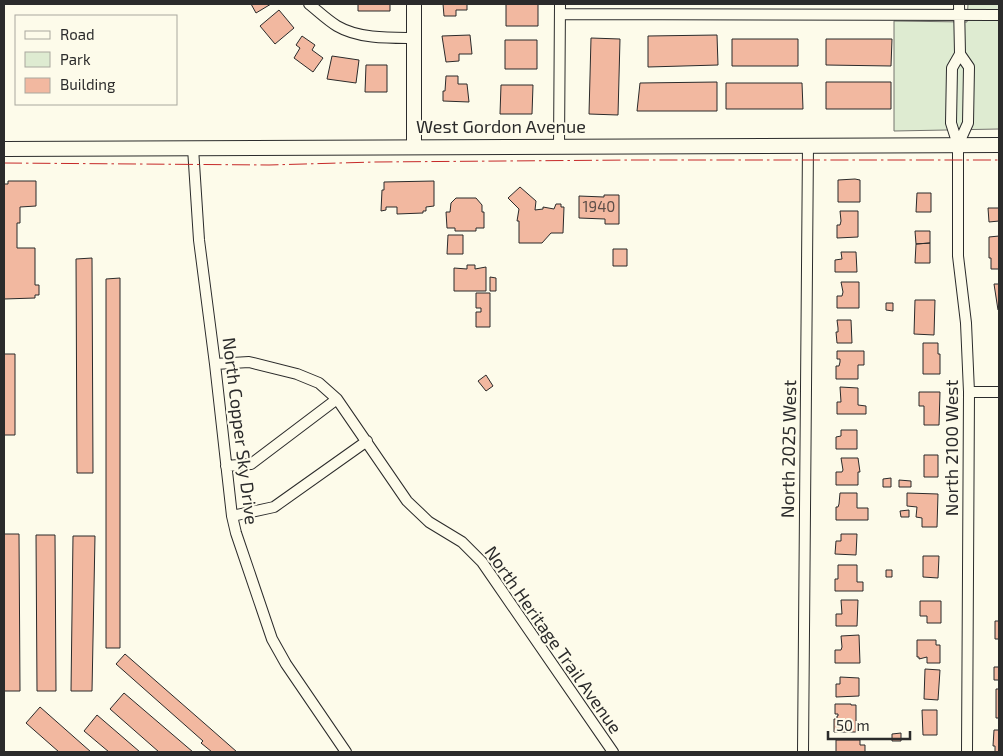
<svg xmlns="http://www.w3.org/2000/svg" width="1003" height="756" viewBox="0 0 1003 756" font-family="'Exo 2',sans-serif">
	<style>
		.green { fill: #deebd1; stroke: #74746e }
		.building { fill: #f2b8a0; stroke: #2b2b2b }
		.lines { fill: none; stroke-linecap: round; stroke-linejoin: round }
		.street-casing { stroke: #2b2b2b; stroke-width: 12 }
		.secondary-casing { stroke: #2b2b2b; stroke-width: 16 }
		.street { stroke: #fdfbea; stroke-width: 10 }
		.secondary { stroke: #fdfbea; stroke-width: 14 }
		.power { stroke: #c62828; stroke-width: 1; stroke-dasharray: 18 4 2.5 4; stroke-linecap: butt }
		.labels { text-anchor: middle; stroke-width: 4; stroke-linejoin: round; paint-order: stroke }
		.number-label { font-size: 15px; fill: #5d4e48 }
		.street-label { font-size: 18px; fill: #2b2b2b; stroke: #fdfbea }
	</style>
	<rect width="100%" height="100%" fill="#fdfbea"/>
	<path class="green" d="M968,4H999V129L894,131V21L967,22Z"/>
	<path class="building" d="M251,4H271L256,13Z
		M358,4H390V11H358Z
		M443,4H467V10H456V16H444Z
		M506,4H538V26H506Z
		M279,10L294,28L275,44L260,26Z
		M470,35L472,54H459V61L446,62L442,36Z
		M717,35L718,65L648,67V36Z
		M302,36L315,45L312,50L323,58L313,72L294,58L300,48L296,45Z
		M591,38L620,39L618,115L589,114Z
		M732,39H798V66H732Z
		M826,39H892L891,66L826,65Z
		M505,40H537V69H505Z
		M332,56L359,60L356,83L327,79Z
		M366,65H387V92H365Z
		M446,76H458V84H467L469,102L443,101V91H445Z
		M717,82V111H637L640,83Z
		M826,82H891V109H826Z
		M726,83H802L803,109H726Z
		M501,85H533L532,114H500Z
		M855,179L860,180V202H838V180Z
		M8,181H36V206L20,207V223H17V248H35V285H39V295H35V298L4,299V184H8Z
		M434,181V206L426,207V211H423V213L397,214V207H386V210L381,211L382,190H384V182Z
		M520,187L536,201L535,210L543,209V207L554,209L556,204H561V207H564L563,233H551L542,243H519V221H517L519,209L508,198Z
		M917,193H931V212H916Z
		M604,195H619V224H605V219L579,218V196L604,197Z
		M456,198H476L482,205V212H484V228H476V231H455V228H447L446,212H450L451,203Z
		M988,208H999V221L989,222Z
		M840,211H858V237L837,238V225H840L841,221Z
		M915,231H930V243L916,244Z
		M448,235H463V254H447Z
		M999,236V269H991V258H989V237Z
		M930,243V263H915L916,244Z
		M613,249H627V266H613Z
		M841,252H856L857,272H835V260L842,259Z
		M92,258L93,473H77L76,259Z
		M467,265H475V269L486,267V291H454V268L467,269Z
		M490,277L496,278V291H490Z
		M120,278V648H106V279Z
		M841,282H859V308H837V296H842L843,292Z
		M994,284H999V310H998Z
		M476,293H490V327H476V312H481V308H476Z
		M915,300H935L934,335L914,334Z
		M886,303H893V311L886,310Z
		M837,320H851L852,343H837L836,332H838V328Z
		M923,343H938V354H940V374H923Z
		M837,351H864V365H858V379H836V366H839L840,362V359H837Z
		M4,354H15V435H4Z
		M486,375L493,386L486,391L478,381Z
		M840,387L858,388V405L866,406V414H837V402H841Z
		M919,392H940L939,425H924V406H919Z
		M841,430H857V449H836V437L841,436Z
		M924,455H938V477H924Z
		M841,458H858L860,472H858V485H836V472H842L843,470Z
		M891,478V487H883V479Z
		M899,480L911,481V487H899Z
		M840,493H857V508H868V520H836V507H838L839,504Z
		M907,493L938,494L937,527H922V518L916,517L917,507L907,506Z
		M909,510V517H901L900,511Z
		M4,534H19L20,691H4Z
		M841,534H857L856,555L835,554L836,541H841Z
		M36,535H55L56,691H37Z
		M73,536H95L92,691H71Z
		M923,556H939L938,578L923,577Z
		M838,565H857V582H863V591H835V579H838Z
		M886,570H892V577H886Z
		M841,600H858L857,626H836V614H842Z
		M920,601H941V623H927V616H920Z
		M995,621H999V639H995Z
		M859,635L860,663H835V650H841L842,647L841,636Z
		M917,640H936V645H940V663H927V657L919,659V657H917Z
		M125,654L212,730L237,752H212L201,743L203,741L116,664Z
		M994,667H999V680H994Z
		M925,669L940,670L938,700L924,699Z
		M840,677L859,678V696L836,697V684H840Z
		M996,689H999V718H996Z
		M124,693L193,752H159L110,709Z
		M835,704H851V705H856V732H834V719H837V716H838V714H835Z
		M40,707L91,752H59L26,723Z
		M922,710H937V735H923Z
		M97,715L140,752H109L84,731Z
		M994,730H999V752H995V746H993Z
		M901,733V741H892V734Z
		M836,740H860V745H865V752H836Z"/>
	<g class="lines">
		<g class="street-casing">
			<path id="street" d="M309,4C318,11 327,20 337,26C359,39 390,38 414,38
				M959,4L960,54
				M560,14L999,15
				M958,145L968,123L969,67L960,54L952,68L951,123L958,145V256L966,323L969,392L967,752
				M559,146L560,4
				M193,148L199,240L215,364L232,516L236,533L272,639L286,664L346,752
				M215,364L249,362L297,374L319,383L337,399L407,501L429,522L462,542L482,562L613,752
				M969,392H999
				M226,466L251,464L337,399
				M232,516L274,507L367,441
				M803,752L808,145"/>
		</g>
		<g class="secondary-casing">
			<path id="secondary" d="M414,147V4
				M4,149L999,145"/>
		</g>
		<use href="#street" class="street"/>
		<use href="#secondary" class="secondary"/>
		<path class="power" d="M4,163L269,165L375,162L633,160H999"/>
	</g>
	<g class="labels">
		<g class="number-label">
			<text x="599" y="212">1940</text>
		</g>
		<g class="street-label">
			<text x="501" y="133">West Gordon Avenue</text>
			<text transform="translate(240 431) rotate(83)" y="6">North Copper Sky Drive</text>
			<text transform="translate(952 448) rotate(-90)" y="6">North 2100 West</text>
			<text transform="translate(789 449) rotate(-89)" y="6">North 2025 West</text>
			<text transform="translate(553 640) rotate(55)" y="6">North Heritage Trail Avenue</text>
		</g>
	</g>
	<rect width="1003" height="756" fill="none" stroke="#2b2b2b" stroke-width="10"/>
	<rect x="15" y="15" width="162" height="90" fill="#fdfbea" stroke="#a9a89e"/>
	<rect x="25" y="31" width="25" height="8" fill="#fdfbea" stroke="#a9a89e"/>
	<text x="60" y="40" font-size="15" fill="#2b2b2b">Road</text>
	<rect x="25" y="52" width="25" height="15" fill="#deebd1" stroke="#a9a89e"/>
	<text x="60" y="65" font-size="15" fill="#2b2b2b">Park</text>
	<rect x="25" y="78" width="25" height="15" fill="#f2b8a0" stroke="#a9a89e"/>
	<text x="60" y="90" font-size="15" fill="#2b2b2b">Building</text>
	<path d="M828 731v8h82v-8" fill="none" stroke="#2b2b2b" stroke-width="2.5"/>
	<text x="836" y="731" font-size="15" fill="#2b2b2b" stroke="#fdfbea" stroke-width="4" paint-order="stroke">50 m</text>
</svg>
